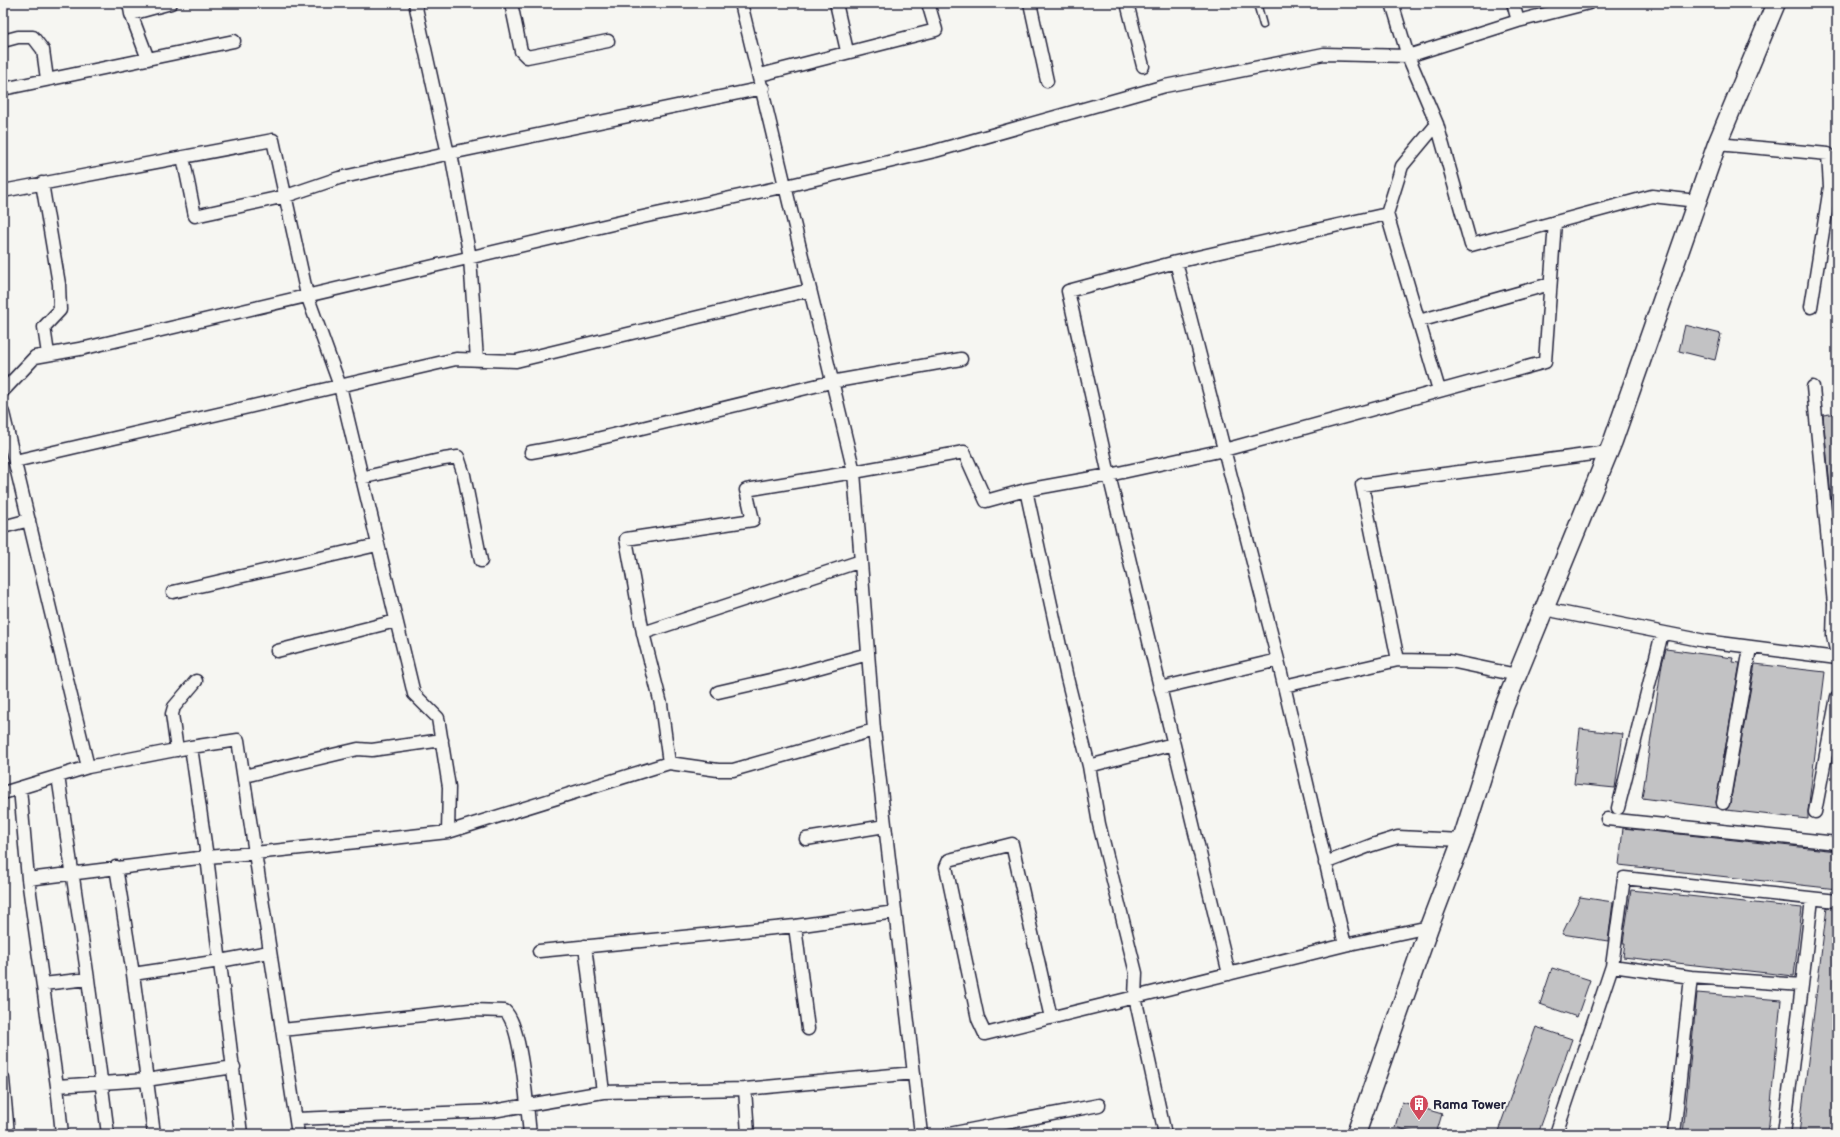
<svg xmlns="http://www.w3.org/2000/svg" width="1840" height="1137" viewBox="0 0 1840 1137" font-family="'Balsamiq Sans',sans-serif">
	<style>
		.building { fill: #c2c2c4; stroke: #22223b }
		.lines { fill: none; stroke-linecap: round; stroke-linejoin: round }
		.lane-casing { stroke: #22223b; stroke-width: 9 }
		.street-casing { stroke: #22223b; stroke-width: 15 }
		.secondary-casing { stroke: #22223b; stroke-width: 21 }
		.lane { stroke: #f6f6f2; stroke-width: 6 }
		.street { stroke: #f6f6f2; stroke-width: 12 }
		.secondary { stroke: #f6f6f2; stroke-width: 18 }
		.labels { text-anchor: middle; stroke-width: 3.5; stroke-linejoin: round; paint-order: stroke }
		.poi-label { font-size: 13px; font-weight: bold; fill: #22223b; stroke: #f6f6f2; text-anchor: start }
	</style>
	<rect width="100%" height="100%" fill="#f6f6f2"/>
	<filter id="ink" filterUnits="userSpaceOnUse"><feTurbulence type="fractalNoise" baseFrequency=".025" numOctaves="2"/><feDisplacementMap in="SourceGraphic" scale="8" xChannelSelector="R" yChannelSelector="G"/><feConvolveMatrix kernelMatrix="1 2 1 2 8 2 1 2 1" color-interpolation-filters="sRGB"/></filter>
	<g filter="url(#ink)">
		<path class="building" d="M1685,325L1721,334L1715,360L1679,351Z
			M1837,413V517L1833,518L1823,415Z
			M1666,649L1733,658L1732,662L1740,663L1716,802L1718,808L1642,798L1662,664Z
			M1755,664L1825,672L1808,811V819L1726,810L1730,804Z
			M1580,729L1623,734L1615,788L1574,784Z
			M1623,828L1837,851V889L1619,865Z
			M1631,890L1802,908L1794,976L1623,957L1625,943H1623Z
			M1580,897L1613,902L1608,941L1562,934Z
			M1827,907L1837,908V1134H1799Z
			M1552,968L1590,980L1577,1017L1540,1004Z
			M1697,993L1781,1000L1768,1134H1683Z
			M1536,1027L1572,1039L1538,1134H1497Z
			M1402,1102L1442,1114L1436,1134H1419L1395,1127Z"/>
		<g class="lines">
			<g class="lane-casing">
				<path id="lane" d="M1257,3L1263,25"/>
			</g>
			<g class="street-casing">
				<path id="street" d="M129,3L131,14L171,3
					M415,3L448,154
					M511,3L521,51L527,57L608,41
					M741,3L854,472L964,452L986,501L1026,490L1109,475L1224,450L1545,362L1555,222
					M836,3L847,51
					M1030,3L1047,81
					M1127,3L1143,66
					M1392,3L1408,56L1437,124L1471,245L1652,196L1697,201
					M1513,3L1518,21
					M131,14L148,59
					M3,41L18,37H33L43,50L47,79
					M760,75L936,30L928,3
					M3,89L234,41
					M1717,144L1828,154L1830,187L1811,307
					M451,153L470,258L477,360
					M183,157L195,216L286,196L339,178L451,153L763,88
					M42,183L59,284L60,310L44,327L48,354
					M3,191L273,140L307,295L340,386L414,694L438,718L449,787L448,832
					M1387,214L1439,390
					M1176,262L1278,660L1345,945
					M1419,321L1550,284
					M1813,387L1834,604
					M3,391L35,357L85,348L638,218L786,186L935,151L1165,86L1324,54L1408,56L1518,21L1589,3
					M3,413L88,767
					M531,452L576,444L831,382L961,359
					M15,461L456,359L516,361L810,290
					M361,478L444,459L458,457L464,475L481,561
					M1026,490L1067,678L1089,766L1099,824L1136,973L1135,997L985,1034L978,1019L946,867L949,860L1012,844L1051,1018
					M3,527L29,520
					M173,592L377,545
					M1837,604H1834L1833,636L1837,655
					M1544,609L1705,641L1837,658
					M643,633L861,561
					M277,651L396,621
					M1398,660L1362,485L1608,452
					M1284,686L1398,660L1450,661L1517,675
					M1160,688L1278,660
					M718,692L792,675L868,654
					M191,747L207,857L241,1134
					M177,750L172,714L174,707L196,681
					M669,763L718,770H733L874,730
					M1089,766L1173,744
					M58,776L88,979L108,1134
					M244,776L358,749L372,750L442,740
					M20,788L28,879L57,1086
					M3,793L88,767L191,747L238,740L255,853L448,832L669,763L661,704L643,633L626,539L753,520L746,490L854,472L874,730L921,1134
					M1723,803L1750,648
					M1618,808L1662,633
					M1815,812L1837,697
					M1607,819L1837,843
					M806,839L885,826
					M1325,863L1372,845L1398,837L1462,840
					M116,867L133,974L154,1134
					M28,879L207,857L255,853L298,1134
					M795,926L808,1029
					M585,946L603,1092
					M539,951L795,926L895,912
					M1612,966L1624,878L1837,901
					M133,974L220,961L269,952
					M1229,974L1109,475L1068,291L1176,262L1387,214L1402,166L1437,124
					M43,984L88,979
					M1802,985L1812,899
					M282,1030L470,1010L505,1011C522,1026 527,1109 530,1134
					M3,1079L8,1134
					M296,1119L493,1111L603,1092L745,1089
					M62,1134L57,1086L146,1080L234,1067
					M748,1134L745,1089L914,1073
					M949,1134L1099,1105
					M1165,1134L1135,997L1345,945L1429,927
					M1556,1134L1612,966L1691,977
					M1674,1134L1691,977L1802,985L1784,1134"/>
			</g>
			<g class="secondary-casing">
				<path id="secondary" d="M1356,1134L1429,927L1462,840L1504,707L1613,441L1717,144L1776,3"/>
			</g>
			<use href="#lane" class="lane"/>
			<use href="#street" class="street"/>
			<use href="#secondary" class="secondary"/>
		</g>
	</g>
	<defs>
		<g id="building-pin" transform="scale(1)"><path d="M0 17L-7.5 6A9.5 9.5 0 1 1 7.5 6Z" fill="#d1495b" stroke="#f6f6f2"/><path d="M-4-6H4V6H1V3H-1V6H-4ZM-2.5-4.3h1.7v1.8h-1.7ZM.8-4.3h1.7v1.8H.8ZM-2.5-1h1.7V.8h-1.7ZM.8-1h1.7V.8H.8Z" fill="#fff"/></g>
	</defs>
	<g fill-rule="evenodd">
		<use href="#building-pin" x="1419" y="1104"/>
	</g>
	<g class="labels">
		<g class="poi-label">
			<text x="1433" y="1109">Rama Tower</text>
		</g>
	</g>
	<rect width="1840" height="1137" fill="none" stroke="#f6f6f2" stroke-width="16"/>
	<rect x="8" y="8" width="1824" height="1121" fill="none" stroke="#22223b" stroke-width="1.5" filter="url(#ink)"/>
</svg>
